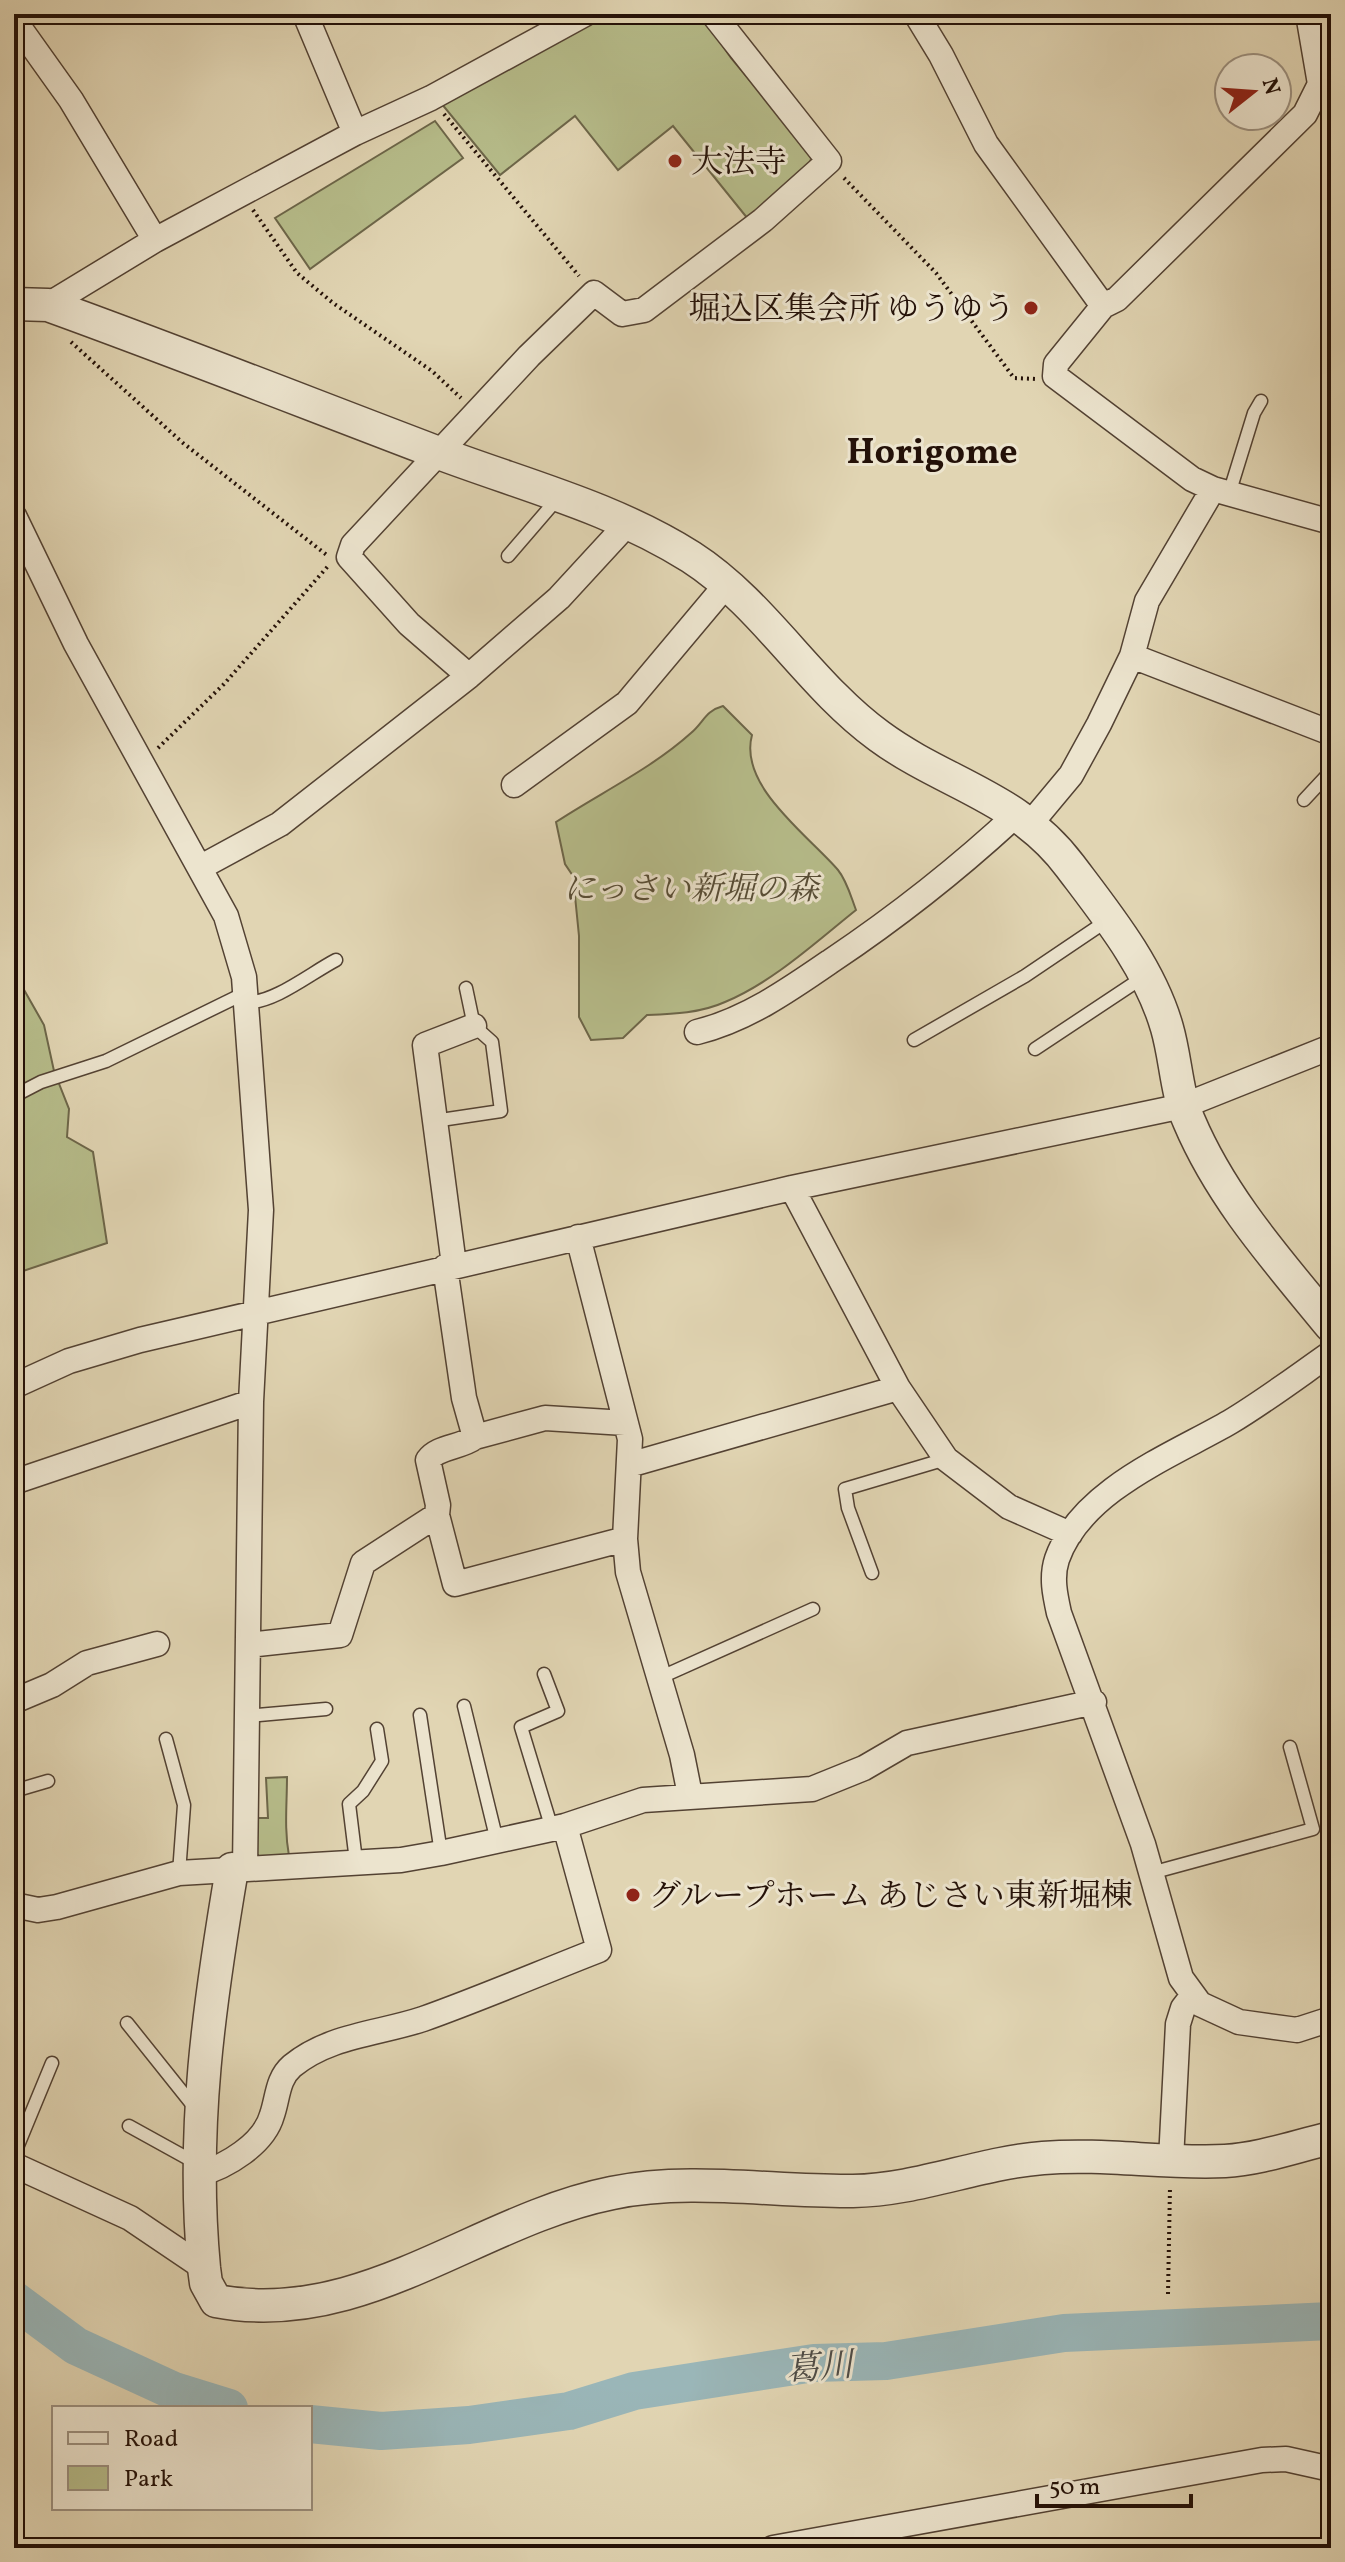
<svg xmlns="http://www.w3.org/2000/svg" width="1345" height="2562" viewBox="0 0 1345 2562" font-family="Vollkorn,'Noto Serif JP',serif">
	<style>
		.green { fill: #b6bc8a; stroke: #6d6649; stroke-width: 2 }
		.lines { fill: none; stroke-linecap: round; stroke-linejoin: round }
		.river { stroke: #9ab6b8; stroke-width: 38 }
		.service-casing { stroke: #534233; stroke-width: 15 }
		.minor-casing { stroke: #534233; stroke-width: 27 }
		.tertiary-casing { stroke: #534233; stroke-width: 35 }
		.path { stroke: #241108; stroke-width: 4; stroke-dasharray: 2 4; stroke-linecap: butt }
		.service { stroke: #ece4ce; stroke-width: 12 }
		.minor { stroke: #ece4ce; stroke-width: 24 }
		.tertiary { stroke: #ece4ce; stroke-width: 32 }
		.poi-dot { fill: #8f2418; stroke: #ece4ce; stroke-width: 3 }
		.labels { text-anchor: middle; stroke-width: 6; stroke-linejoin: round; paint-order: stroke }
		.poi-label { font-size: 32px; fill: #241108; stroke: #ece4ce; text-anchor: start }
		.park-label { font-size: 32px; font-style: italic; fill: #574d36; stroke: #ece4ce }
		.water-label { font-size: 34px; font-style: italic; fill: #4d4b46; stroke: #ece4ce }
		.quarter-label { font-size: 36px; font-weight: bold; fill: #241108; stroke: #ece4ce }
	</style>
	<rect width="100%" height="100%" fill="#e1d5b3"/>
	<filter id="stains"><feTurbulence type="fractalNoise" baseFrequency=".0025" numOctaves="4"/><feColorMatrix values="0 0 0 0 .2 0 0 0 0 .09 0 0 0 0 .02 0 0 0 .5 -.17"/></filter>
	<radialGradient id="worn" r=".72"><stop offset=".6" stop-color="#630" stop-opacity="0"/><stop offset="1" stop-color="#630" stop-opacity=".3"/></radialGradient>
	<path class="green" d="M597,14H701L731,58L812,155L809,166L748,219L673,126L618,170L575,116L500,175L441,103Z
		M435,121L463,158L310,269L275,218Z
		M723,706L752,735C738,786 809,836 838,870C847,881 851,897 856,910C816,942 773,982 725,1002C701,1013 673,1014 647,1015L623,1038L591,1040L579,1017V936L573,876L565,864L556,822C600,793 651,769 691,733C704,722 705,711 723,706Z
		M14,988H23L44,1025L54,1071L69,1109L67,1137L93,1152L107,1243L14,1274Z
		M287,1777C287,1804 284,1829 289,1856L252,1858L253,1818H268L266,1778Z"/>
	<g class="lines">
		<path class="river" d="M14,2300L76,2346L174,2391L229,2408
			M310,2424L381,2431L469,2425L569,2411L634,2391L814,2363L886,2361L1064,2333L1331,2321"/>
		<g class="service-casing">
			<path id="service" d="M1229,494L1254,413L1261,401
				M508,556L558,498
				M1304,800L1331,771
				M248,1002C274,1003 311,973 336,960
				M914,1040L1025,976L1108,920
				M1035,1049L1145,976
				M14,1096L41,1082L106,1061L247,992
				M434,1121L501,1111L492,1042L474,1026L466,988
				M872,1573L848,1508L845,1489L946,1459
				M544,1674L558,1711L521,1727L552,1829
				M659,1678L813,1609
				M464,1706L497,1841
				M420,1715L441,1853
				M247,1716L326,1709
				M166,1739L184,1805L179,1873
				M14,1791L48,1781
				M356,1861L349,1804L363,1791L382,1761L377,1729
				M1151,1873L1313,1829L1290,1747
				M127,2023L195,2108
				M129,2126L196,2163
				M14,2155L52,2063"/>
		</g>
		<g class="minor-casing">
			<path id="minor" d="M305,14L355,133
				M916,14L941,55L986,144L1103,306L1056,364L1055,376L1192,479L1213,489L1331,522
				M1308,14L1320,84L1331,93
				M14,20L71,100L155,240
				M48,305L155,240L355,133L431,98L585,14
				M1103,306L1117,299L1305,114L1320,84
				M14,516L76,644L226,916L244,977L261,1210L251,1402L245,1869
				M1132,656L1331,733
				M469,676L409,624L349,557L353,545L529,356L594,293L622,314L644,310L763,220L829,161L713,14
				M514,785L627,703L726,585
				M1031,823L1071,775L1099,724L1132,656L1147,601L1213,489
				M201,867L280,824L469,676L559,598L629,522
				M697,1032C746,1020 789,990 831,961C898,916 959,868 1018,813
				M792,1188L898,1388L946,1459L1009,1507L1070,1534
				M578,1237L630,1439L625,1539L628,1572L682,1755L690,1795
				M454,1265L425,1045L474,1026
				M1331,1353C1298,1376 1265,1401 1230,1422C1173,1455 1081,1490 1057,1559C1051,1577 1055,1595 1059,1613L1143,1844L1181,1978L1200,2004L1239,2022L1297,2030L1331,2019
				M14,1386L69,1361L140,1340L792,1188L1183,1106L1331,1047
				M475,1437L545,1418L625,1423
				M629,1465L898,1388
				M14,1482L251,1402
				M437,1515L455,1584L625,1539
				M248,1645L340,1635L363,1563L437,1515L438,1505L428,1460C438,1446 461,1448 475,1437L464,1398L445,1267
				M14,1701L52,1685L87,1663L157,1644
				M14,1905L38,1910L57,1907L179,1873L401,1860L441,1853L565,1826L643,1800L812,1789L864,1768L907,1743L1094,1702
				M1171,2160L1178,2024L1183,2008L1193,1995
				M14,2165L130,2218L204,2268
				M199,2174C226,2167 264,2144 272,2115C278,2098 277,2079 292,2066C330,2035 378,2034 423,2019C482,1998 540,1973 599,1950L565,1826
				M773,2548L1262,2460L1286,2459L1331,2469"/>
		</g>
		<g class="tertiary-casing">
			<path id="tertiary" d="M14,304L48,305C178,352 307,403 436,452C523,485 612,507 691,557C764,604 809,685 879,736C944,784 1019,797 1070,866C1107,915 1150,968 1167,1028C1176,1059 1176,1092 1189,1121C1222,1199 1278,1261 1331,1326
				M232,1869C209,2004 191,2130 204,2268L206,2283L216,2301C362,2329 477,2220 612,2193C690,2177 774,2192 853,2191C918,2190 979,2163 1043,2158C1104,2153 1164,2164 1225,2161C1261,2159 1296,2146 1331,2138"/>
		</g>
		<path class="path" d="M444,114L579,276
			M844,178L936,273L1014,378L1037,379
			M253,210L297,273L333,303L432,371L461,398
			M71,342L183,443L328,556
			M158,748L224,684L329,565
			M1168,2294L1170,2187"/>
		<use href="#service" class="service"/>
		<use href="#minor" class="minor"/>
		<use href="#tertiary" class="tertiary"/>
	</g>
	<g class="poi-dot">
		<circle cx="675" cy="161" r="8"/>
		<circle cx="1031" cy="308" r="8"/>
		<circle cx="633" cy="1895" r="8"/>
	</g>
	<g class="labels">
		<g class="poi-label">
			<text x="691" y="172">大法寺</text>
			<text x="1015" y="319" text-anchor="end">堀込区集会所 ゆうゆう</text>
			<text x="649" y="1906">グループホーム あじさい東新堀棟</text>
		</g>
		<g class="park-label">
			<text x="691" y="899">にっさい新堀の森</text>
		</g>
		<g class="water-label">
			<text transform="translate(819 2366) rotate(-5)" y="12">葛川</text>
		</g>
		<g class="quarter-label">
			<text x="932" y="463">Horigome</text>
		</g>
	</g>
	<rect width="1345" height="2562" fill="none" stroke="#e1d5b3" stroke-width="48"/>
	<rect x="16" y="16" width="1313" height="2530" fill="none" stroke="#241108" stroke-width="4"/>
	<rect x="24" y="24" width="1297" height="2514" fill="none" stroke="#241108" stroke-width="2"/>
	<rect x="52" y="2406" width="260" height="104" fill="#ece4ce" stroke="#9c907f" stroke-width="2"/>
	<rect x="68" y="2432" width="40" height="12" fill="#ece4ce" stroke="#9c907f" stroke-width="2"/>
	<text x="124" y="2446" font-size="24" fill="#241108">Road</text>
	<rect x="68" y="2466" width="40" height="24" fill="#b6bc8a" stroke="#9c907f" stroke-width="2"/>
	<text x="124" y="2486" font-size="24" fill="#241108">Park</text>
	<g transform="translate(1253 92) rotate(73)"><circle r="38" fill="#ece4ce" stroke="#9c907f" stroke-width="2"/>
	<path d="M0-6L14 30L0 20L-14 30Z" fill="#8f2418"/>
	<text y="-12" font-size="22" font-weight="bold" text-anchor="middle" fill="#241108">N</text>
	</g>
	<path d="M1037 2494v12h154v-12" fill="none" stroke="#241108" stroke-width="4"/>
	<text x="1049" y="2494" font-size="24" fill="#241108" stroke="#ece4ce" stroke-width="6" paint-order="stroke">50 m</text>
	<rect width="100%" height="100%" filter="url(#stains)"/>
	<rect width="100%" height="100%" fill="url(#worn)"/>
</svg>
